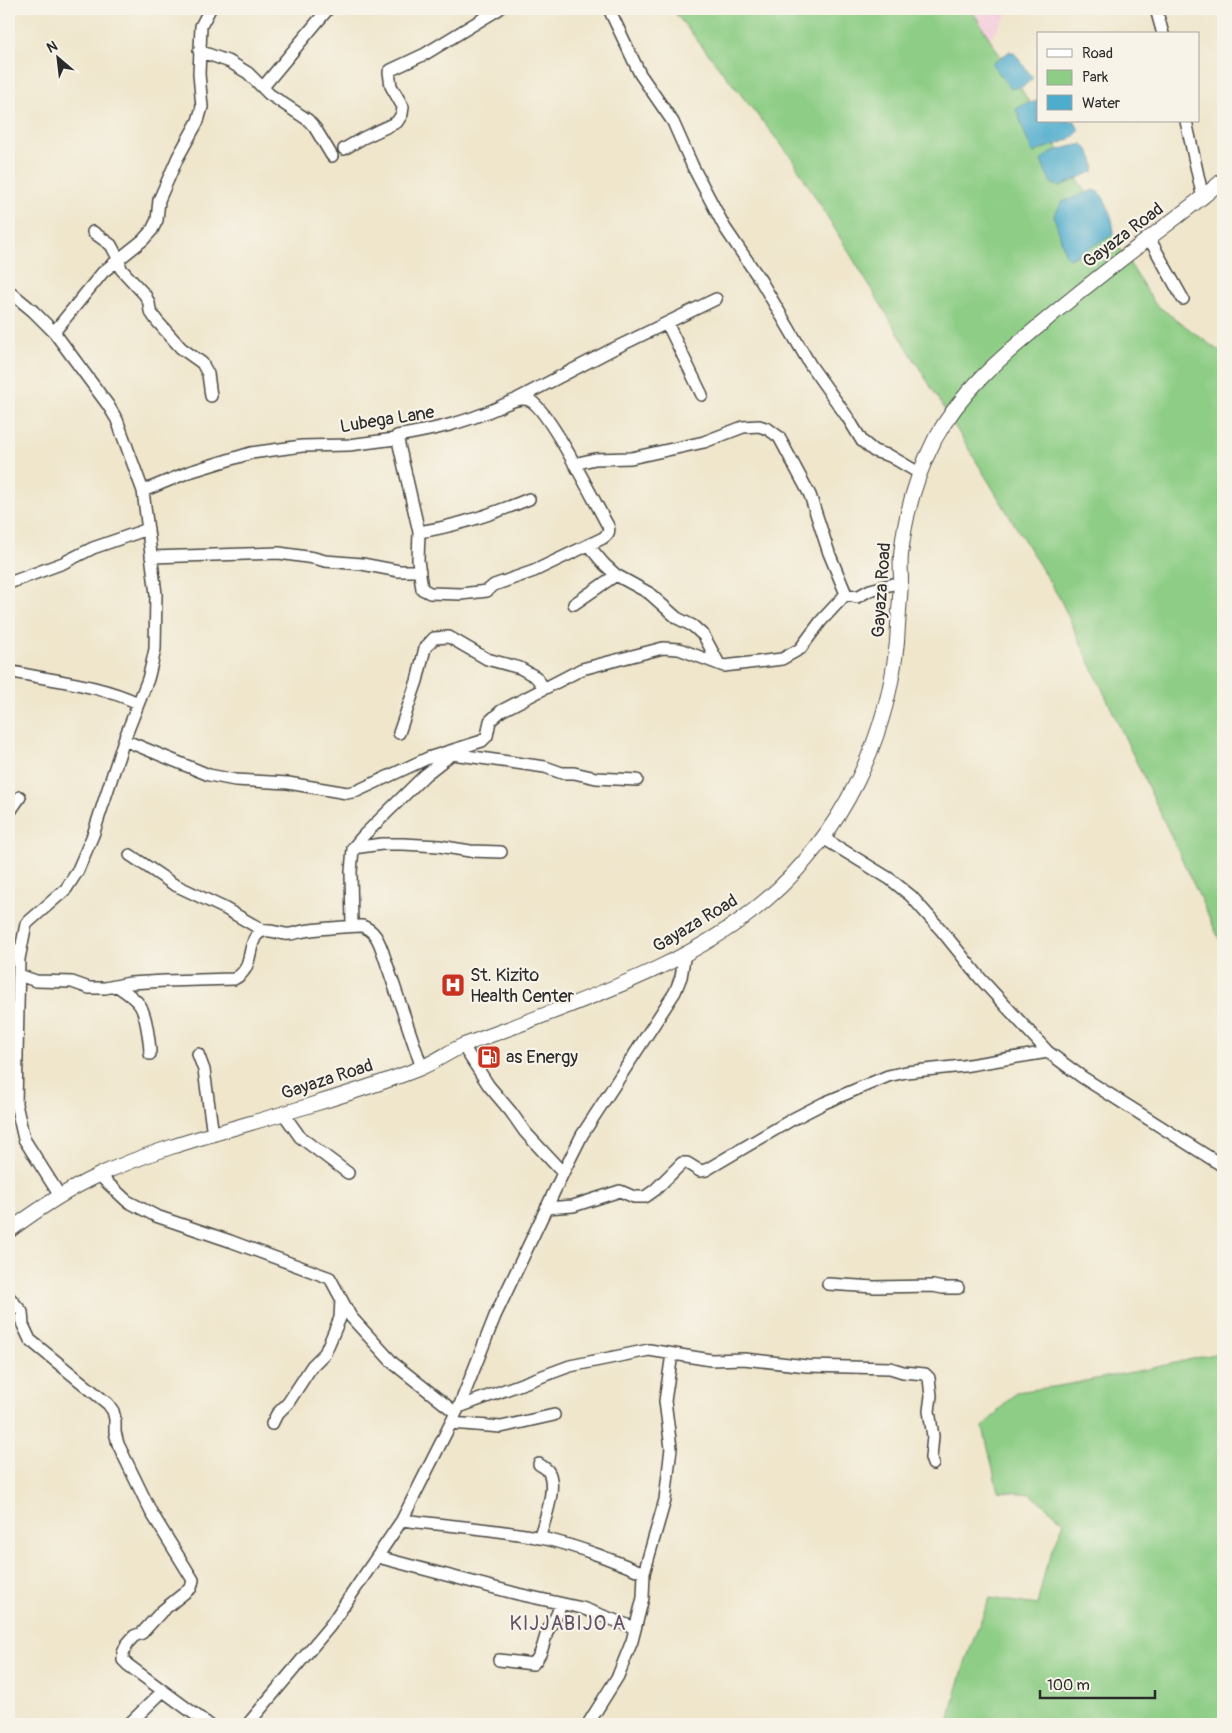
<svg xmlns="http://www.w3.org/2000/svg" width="1232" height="1733" viewBox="0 0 1232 1733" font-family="Pangolin,sans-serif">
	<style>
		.built { fill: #f4cfdd }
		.green { fill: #8dcd85; stroke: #5c7c58 }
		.water { fill: #4eaccd; stroke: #3c6c7c }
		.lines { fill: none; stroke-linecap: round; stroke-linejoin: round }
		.minor-casing { stroke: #484743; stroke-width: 14 }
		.major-casing { stroke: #484743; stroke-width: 16 }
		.minor { stroke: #fff; stroke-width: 11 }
		.major { stroke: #fff; stroke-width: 14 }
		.labels { text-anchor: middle; stroke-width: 4.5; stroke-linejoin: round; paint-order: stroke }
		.street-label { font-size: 18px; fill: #2b2b2b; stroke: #f7f3e8 }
		.poi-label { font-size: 18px; fill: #2b2b2b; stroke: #f7f3e8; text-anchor: start }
		.quarter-label { font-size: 20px; letter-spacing: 1px; fill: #605268; stroke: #f7f3e8 }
	</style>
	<rect width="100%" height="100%" fill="#f7f3e8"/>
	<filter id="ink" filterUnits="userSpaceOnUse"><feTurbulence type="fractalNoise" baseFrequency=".02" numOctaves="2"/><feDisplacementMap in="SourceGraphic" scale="10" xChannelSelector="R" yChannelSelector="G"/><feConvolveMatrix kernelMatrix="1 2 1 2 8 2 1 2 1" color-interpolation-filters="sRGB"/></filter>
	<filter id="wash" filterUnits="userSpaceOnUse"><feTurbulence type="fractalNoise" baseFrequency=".0096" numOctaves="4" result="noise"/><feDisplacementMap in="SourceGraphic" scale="20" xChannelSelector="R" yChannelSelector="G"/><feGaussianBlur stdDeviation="1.12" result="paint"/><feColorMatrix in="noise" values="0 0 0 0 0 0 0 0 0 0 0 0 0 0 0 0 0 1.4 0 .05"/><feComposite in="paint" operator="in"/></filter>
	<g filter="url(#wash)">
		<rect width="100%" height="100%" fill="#efe6cc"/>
		<path class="built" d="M965,9H1011L988,42Z"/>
		<path class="green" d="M672,9H977L973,12L1038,116V121H1041L1155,304L1223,354V947L1060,599L791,157Z
			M1223,1352V1724H949C957,1681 973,1639 990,1598L1037,1605L1046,1567L1064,1522L1031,1494L998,1491L983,1427L1016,1392L1059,1386L1148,1369Z"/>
		<path class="water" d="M1010,51L1015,54L1033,78L1024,86L1011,89L992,64Z
			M1038,101V121H1075L1079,131C1068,145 1049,144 1034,153L1031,150L1016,109L1025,104Z
			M1083,144C1089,149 1096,163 1094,171L1059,187L1051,183L1041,161C1047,151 1072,146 1083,144Z
			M1094,190C1106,193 1114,222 1114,234L1070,259L1066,256L1054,216L1062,202Z"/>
	</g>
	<g filter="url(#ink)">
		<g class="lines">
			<g class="minor-casing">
				<path id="minor" d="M609,9L640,74L673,122L693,167L725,228L761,281L811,366L848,418L862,441L874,451L890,456L919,473
					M1156,9L1163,34
					M199,51L230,62L248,73L269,94L308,120L315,128L332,156
					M263,87L328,9
					M1186,121L1203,198
					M344,149L363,138L397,122L402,114L403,107L391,86L389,72L391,70L425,54L499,9
					M93,232L111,245L119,260L121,269L145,295L149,303L150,311L157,321L181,348L202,363L208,374L211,396
					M1149,238L1183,299
					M9,291L33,311L54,332L108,405L117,420L143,491L156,594L155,649L152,663L148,679L124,740L93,835L77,872L66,889L26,924L19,959L16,1104L24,1139L60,1196
					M667,323L702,395
					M54,332L103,272L143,240L152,230L157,220L159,200L178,157L198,121L202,107L199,74L201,26L210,9
					M517,399L611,350L716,299
					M574,464L595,459L631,458L704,442L743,427L759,426L768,429L779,437L810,495L829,553L846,594
					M143,491L189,472L251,453L302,446L349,445L395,439L397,436C432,430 464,423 497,408C506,404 519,396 529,400C548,407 595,503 608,526C610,532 608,534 603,538L534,571L494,585L487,591L461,594L430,593L422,589L418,560L419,532L397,436
					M419,532C457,526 493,514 529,499
					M588,545L604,564L616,575L649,593L677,618L693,626L704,636L719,664
					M151,557L279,553L314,558L325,561L362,564L399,571H420
					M9,583L63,563L93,548L148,529
					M574,604L616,575
					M9,671C52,681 98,684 138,703
					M399,733L417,681L425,648L434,638L449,637L487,659L520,668L536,677L544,688
					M124,740L209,775L235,780L288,783L347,793L357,791L428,758L482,741L487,736L490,721L501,711L582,669L663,648L679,649L724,666L782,659L800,649L821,621L846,594L857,597L870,590L901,582
					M452,754L545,767L562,773H574L596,778L637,780
					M9,813L20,797
					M823,838L890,879L911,896L942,931L980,978L1048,1052L1082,1077L1223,1166
					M353,848L382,844H403L439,846L470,851L501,852
					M130,855L173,884L224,908L264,931
					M352,926L351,872L353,848L363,836L425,775L453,753
					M9,945L19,959
					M19,975L36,981L72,982L89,988H105L130,983L165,981L234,979C253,970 247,950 256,936C263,926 277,933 285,934C292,935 298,932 304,931C323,928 343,927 362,926C374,930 378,939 382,950L422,1068
					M117,986C141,1002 144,1006 148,1034C149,1041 150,1047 150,1054
					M463,1046L489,1086L511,1112L525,1132L563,1173
					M198,1054L204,1070L213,1135
					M283,1113L300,1137L348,1173
					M99,1175L127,1201L156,1216L230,1241L330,1278L351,1317L393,1363L456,1413
					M546,1208L573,1206L620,1191L634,1197H645L655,1190L682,1163H687L700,1171L706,1170L793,1119L824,1103L888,1076L906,1072L963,1066L1048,1052
					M828,1284L874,1287L933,1286L943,1288H958
					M9,1297L22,1312L23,1325L30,1340L108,1404L113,1411L115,1419V1432L118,1444L151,1512L193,1580L191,1588L188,1590L162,1611L142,1633L134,1636L127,1644L123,1653V1660L128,1665L208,1724
					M459,1407L570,1366L649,1350L711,1360L744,1359L807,1366L890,1368L903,1372L925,1374L929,1378L931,1396L929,1411L933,1436L931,1458L933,1464
					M451,1423L501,1427L554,1415
					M272,1424L277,1414L288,1403L312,1366L325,1353L340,1318L341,1299
					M539,1464C541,1466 546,1468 548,1471C558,1486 544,1523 539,1538
					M402,1520C450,1526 499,1529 546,1539C580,1547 612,1560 644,1573
					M378,1557L518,1594L582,1608L635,1628
					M499,1660L533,1664C543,1654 543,1642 548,1630C553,1621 559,1615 560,1604
					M129,1724L163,1691
					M248,1724L330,1626L402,1520L459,1407L495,1316L563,1173L582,1135L675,992L681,977L685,953
					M588,1724L618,1676L632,1641L643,1598L644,1573L665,1500L671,1448L665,1401L672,1354"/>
			</g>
			<g class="major-casing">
				<path id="major" d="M9,1231C37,1210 65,1191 97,1176C162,1145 242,1127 311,1105C347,1094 383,1083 418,1069C434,1063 448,1052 464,1045C480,1039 497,1033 513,1027C599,994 697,960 767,899C842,834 887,740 897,642C898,622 900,601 901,581C901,572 900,564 901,555C905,514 916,476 935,439C961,392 999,359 1040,325C1075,295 1111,267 1148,239C1174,219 1199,201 1223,180"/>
			</g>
			<use href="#minor" class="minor"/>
			<use href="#major" class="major"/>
		</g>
	</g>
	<defs>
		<g id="hospital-square" transform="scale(1.25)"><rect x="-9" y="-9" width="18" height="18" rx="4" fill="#c8321e" stroke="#f7f3e8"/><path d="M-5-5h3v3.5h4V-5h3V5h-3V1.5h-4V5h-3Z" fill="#fff"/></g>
		<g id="fuel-square" transform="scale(1.25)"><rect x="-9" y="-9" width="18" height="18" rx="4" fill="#c8321e" stroke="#f7f3e8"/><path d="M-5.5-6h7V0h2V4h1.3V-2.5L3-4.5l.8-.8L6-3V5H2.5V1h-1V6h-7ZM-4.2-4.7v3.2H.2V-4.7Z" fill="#fff"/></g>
	</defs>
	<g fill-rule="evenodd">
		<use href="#hospital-square" x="453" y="985"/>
		<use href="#fuel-square" x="489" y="1057"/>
	</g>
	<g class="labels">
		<g class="street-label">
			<text transform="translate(1123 235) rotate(-37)" y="6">Gayaza Road</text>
			<text transform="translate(387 419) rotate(-9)" y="6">Lubega Lane</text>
			<text transform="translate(881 590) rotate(-86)" y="6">Gayaza Road</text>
			<text transform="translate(695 923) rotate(-31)" y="6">Gayaza Road</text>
			<text transform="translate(327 1079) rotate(-18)" y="6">Gayaza Road</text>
		</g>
		<g class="poi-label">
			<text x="470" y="981">St. Kizito<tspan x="470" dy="21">Health Center</tspan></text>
			<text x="506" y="1063">as Energy</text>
		</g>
		<g class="quarter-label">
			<text x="568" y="1630">KIJJABIJO A</text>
		</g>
	</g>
	<rect width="1232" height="1733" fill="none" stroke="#f7f3e8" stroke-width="30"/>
	<rect x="1037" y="32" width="162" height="90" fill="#f7f3e8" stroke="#a5a39c"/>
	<rect x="1047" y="49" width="25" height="8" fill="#ffffff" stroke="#a5a39c"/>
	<text x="1082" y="58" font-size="15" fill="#2b2b2b">Road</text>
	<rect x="1047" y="70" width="25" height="15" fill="#8dcd85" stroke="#a5a39c"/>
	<text x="1082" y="82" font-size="15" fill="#2b2b2b">Park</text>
	<rect x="1047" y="95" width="25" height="15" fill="#4eaccd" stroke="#a5a39c"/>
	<text x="1082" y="108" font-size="15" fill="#2b2b2b">Water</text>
	<g transform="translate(58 58) rotate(332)" stroke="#f7f3e8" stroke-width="4" paint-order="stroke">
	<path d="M0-4L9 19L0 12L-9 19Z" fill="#2b2b2b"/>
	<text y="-8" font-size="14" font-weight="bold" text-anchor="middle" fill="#2b2b2b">N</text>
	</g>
	<path d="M1040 1690v8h115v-8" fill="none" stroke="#2b2b2b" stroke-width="2.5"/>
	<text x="1047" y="1690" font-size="15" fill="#2b2b2b" stroke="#f7f3e8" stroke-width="4" paint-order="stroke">100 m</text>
</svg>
